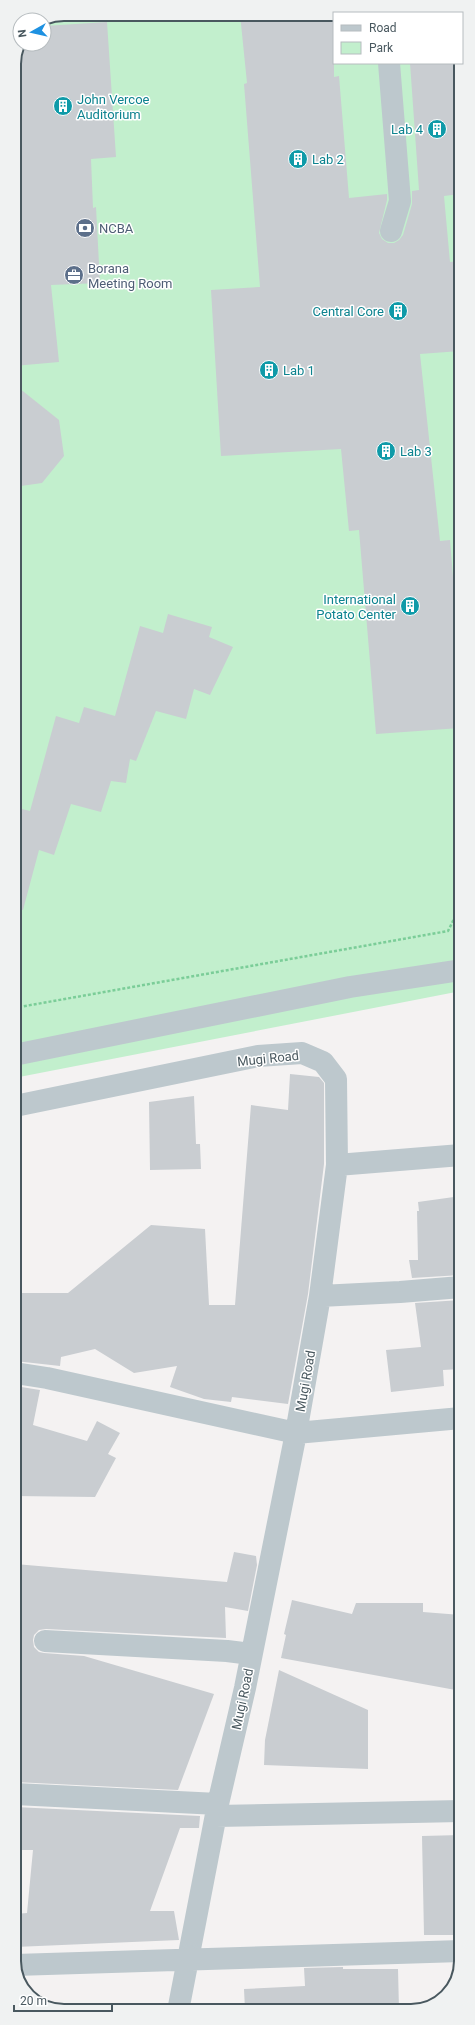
<svg xmlns="http://www.w3.org/2000/svg" width="475" height="2025" viewBox="0 0 475 2025" font-family="Roboto,sans-serif">
	<style>
		.green { fill: #c2efcd }
		.building { fill: #c9cdd1 }
		.lines { fill: none; stroke-linecap: round; stroke-linejoin: round }
		.path { stroke: #7bcd98; stroke-width: 2.5; stroke-dasharray: 3 2; stroke-linecap: butt }
		.minor { stroke: #bdc8cd; stroke-width: 22 }
		.labels { text-anchor: middle; stroke-width: 3; stroke-linejoin: round; paint-order: stroke }
		.culture-label { font-size: 13px; fill: #0d838f; stroke: #fff; text-anchor: start }
		.service-label { font-size: 13px; fill: #4e5e75; stroke: #fff; text-anchor: start }
		.street-label { font-size: 13px; fill: #49585f; stroke: #fff }
		.rim { fill: none; stroke: #49585f; stroke-width: 2 }
	</style>
	<rect width="100%" height="100%" fill="#f4f2f2"/>
	<path class="green" d="M64,14H334V63H460L461,991L14,1078V64L44,44V22Z"/>
	<path class="building" d="M240,14H334V77L339,76L349,198L387,194V200L379,233L382,239L388,243H394L399,240L403,235L412,204V191L419,190L410,63H460V194L444,196L450,262L460,261V351L420,354L440,541L450,540L460,664V728L376,734L359,530L349,531L341,449L221,456L211,290L260,287L244,84L247,83Z
		M107,22L116,157L91,159L93,208L96,207L100,283L51,285L59,362L14,366V64L22,44H44V26Z
		M14,384L59,420L64,456L42,483L14,487Z
		M168,614L212,627L209,637L233,647L210,695L194,689L186,719L156,711L136,761L130,759L126,783L111,781L101,812L71,804L54,855L39,850L23,910L14,908V807L30,811L56,716L79,723L84,707L115,716L140,626L163,633Z
		M290,1074L319,1077L324,1083V1164L308,1294L288,1404L232,1397L231,1402L204,1399L170,1387L177,1366L134,1373L95,1349L61,1357L60,1366L15,1361V1293H68L151,1225L205,1229L209,1305H235L251,1105L288,1110Z
		M194,1096L196,1144H200L201,1169L150,1170L149,1102Z
		M461,1196V1275L412,1278L409,1260H418L417,1211H419L418,1202Z
		M461,1300V1369L443,1370L444,1386L391,1392L386,1350L421,1347L415,1303Z
		M15,1386L40,1390L33,1425L87,1441L97,1421L120,1433L108,1454L116,1458L95,1497L15,1496Z
		M234,1552L256,1556L257,1565L248,1611L225,1607L226,1638L46,1629L39,1630L34,1635L33,1640L34,1647L39,1652L44,1653L84,1656L214,1694L178,1790L15,1782V1564L227,1582Z
		M292,1600L352,1614L356,1603H423V1612L461,1615V1691L281,1658L286,1635L284,1634Z
		M279,1670L368,1710V1769L264,1765L265,1740Z
		M15,1807L200,1816L199,1828H180L150,1911H174L179,1940L15,1947V1914L27,1913L33,1850H15Z
		M461,1835V1935H424L422,1836Z
		M343,1967V1969H398L399,2010H245L244,1989L305,1986L304,1968Z"/>
	<g class="lines">
		<path class="path" d="M14,1008L448,931L460,907"/>
		<path class="minor" d="M389,63L400,201L391,231
			M14,1055L350,987L461,970
			M15,1106L258,1056L302,1053L323,1062L336,1079L337,1165L320,1296L296,1433L245,1688L218,1804L178,2011
			M337,1165L461,1155
			M320,1296L400,1292L461,1287
			M15,1373L47,1378L296,1433L461,1418
			M45,1641L227,1651L251,1654
			M15,1794L218,1804
			M216,1816L461,1811
			M15,1965L461,1951"/>
	</g>
	<defs>
		<g id="building-disc" transform="scale(1)"><circle r="9.5" fill="#0f9aa8" stroke="#fff"/><path d="M-4-6H4V6H1V3H-1V6H-4ZM-2.5-4.3h1.7v1.8h-1.7ZM.8-4.3h1.7v1.8H.8ZM-2.5-1h1.7V.8h-1.7ZM.8-1h1.7V.8H.8Z" fill="#fff"/></g>
		<g id="bank-disc" transform="scale(1)"><circle r="9.5" fill="#5c6f8a" stroke="#fff"/><path d="M-6-4H6V4H-6ZM0-2.3a2.3 2.3 0 1 0 0 4.6a2.3 2.3 0 1 0 0-4.6Z" fill="#fff"/></g>
		<g id="office-disc" transform="scale(1)"><circle r="9.5" fill="#5c6f8a" stroke="#fff"/><path d="M-6-3h4V-5.5h4V-3h4V5H-6ZM-1-4.5V-3h2v-1.5ZM-6 0V1H6V0Z" fill="#fff"/></g>
	</defs>
	<g fill-rule="evenodd">
		<use href="#building-disc" x="63" y="106"/>
		<use href="#building-disc" x="437" y="129"/>
		<use href="#building-disc" x="298" y="159"/>
		<use href="#bank-disc" x="85" y="228"/>
		<use href="#office-disc" x="74" y="275"/>
		<use href="#building-disc" x="398" y="311"/>
		<use href="#building-disc" x="269" y="370"/>
		<use href="#building-disc" x="386" y="451"/>
		<use href="#building-disc" x="410" y="606"/>
	</g>
	<g class="labels">
		<g class="culture-label">
			<text x="77" y="104">John Vercoe<tspan x="77" dy="15">Auditorium</tspan></text>
			<text x="423" y="134" text-anchor="end">Lab 4</text>
			<text x="312" y="164">Lab 2</text>
			<text x="384" y="316" text-anchor="end">Central Core</text>
			<text x="283" y="375">Lab 1</text>
			<text x="400" y="456">Lab 3</text>
			<text x="396" y="604" text-anchor="end">International<tspan x="396" dy="15">Potato Center</tspan></text>
		</g>
		<g class="service-label">
			<text x="99" y="233">NCBA</text>
			<text x="88" y="273">Borana<tspan x="88" dy="15">Meeting Room</tspan></text>
		</g>
		<g class="street-label">
			<text transform="translate(268 1058) rotate(-6)" y="5">Mugi Road</text>
			<text transform="translate(305 1381) rotate(-80)" y="5">Mugi Road</text>
			<text transform="translate(242 1699) rotate(-78)" y="5">Mugi Road</text>
		</g>
	</g>
	<path d="M0 0H475V2025H0ZM64 21H411A43 43 0 0 1 454 64V1961A43 43 0 0 1 411 2004H64A43 43 0 0 1 21 1961V64A43 43 0 0 1 64 21Z" fill="#f0f2f2" fill-rule="evenodd"/>
	<path class="rim" d="M64 21H411A43 43 0 0 1 454 64V1961A43 43 0 0 1 411 2004H64A43 43 0 0 1 21 1961V64A43 43 0 0 1 64 21Z"/>
	<rect x="333" y="12" width="130" height="52" fill="#ffffff" stroke="#b6bcbf"/>
	<rect x="341" y="25" width="20" height="6" fill="#bdc8cd" stroke="#b6bcbf"/>
	<text x="369" y="32" font-size="12" fill="#49585f">Road</text>
	<rect x="341" y="42" width="20" height="12" fill="#c2efcd" stroke="#b6bcbf"/>
	<text x="369" y="52" font-size="12" fill="#49585f">Park</text>
	<g transform="translate(32 32) rotate(262)"><circle r="19" fill="#ffffff" stroke="#b6bcbf"/>
	<path d="M0-3L7 15L0 10L-7 15Z" fill="#1e91e1"/>
	<text y="-6" font-size="11" font-weight="bold" text-anchor="middle" fill="#49585f">N</text>
	</g>
	<path d="M14 2005v6h98v-6" fill="none" stroke="#49585f" stroke-width="2"/>
	<text x="20" y="2005" font-size="12" fill="#49585f" stroke="#ffffff" stroke-width="3" paint-order="stroke">20 m</text>
</svg>
